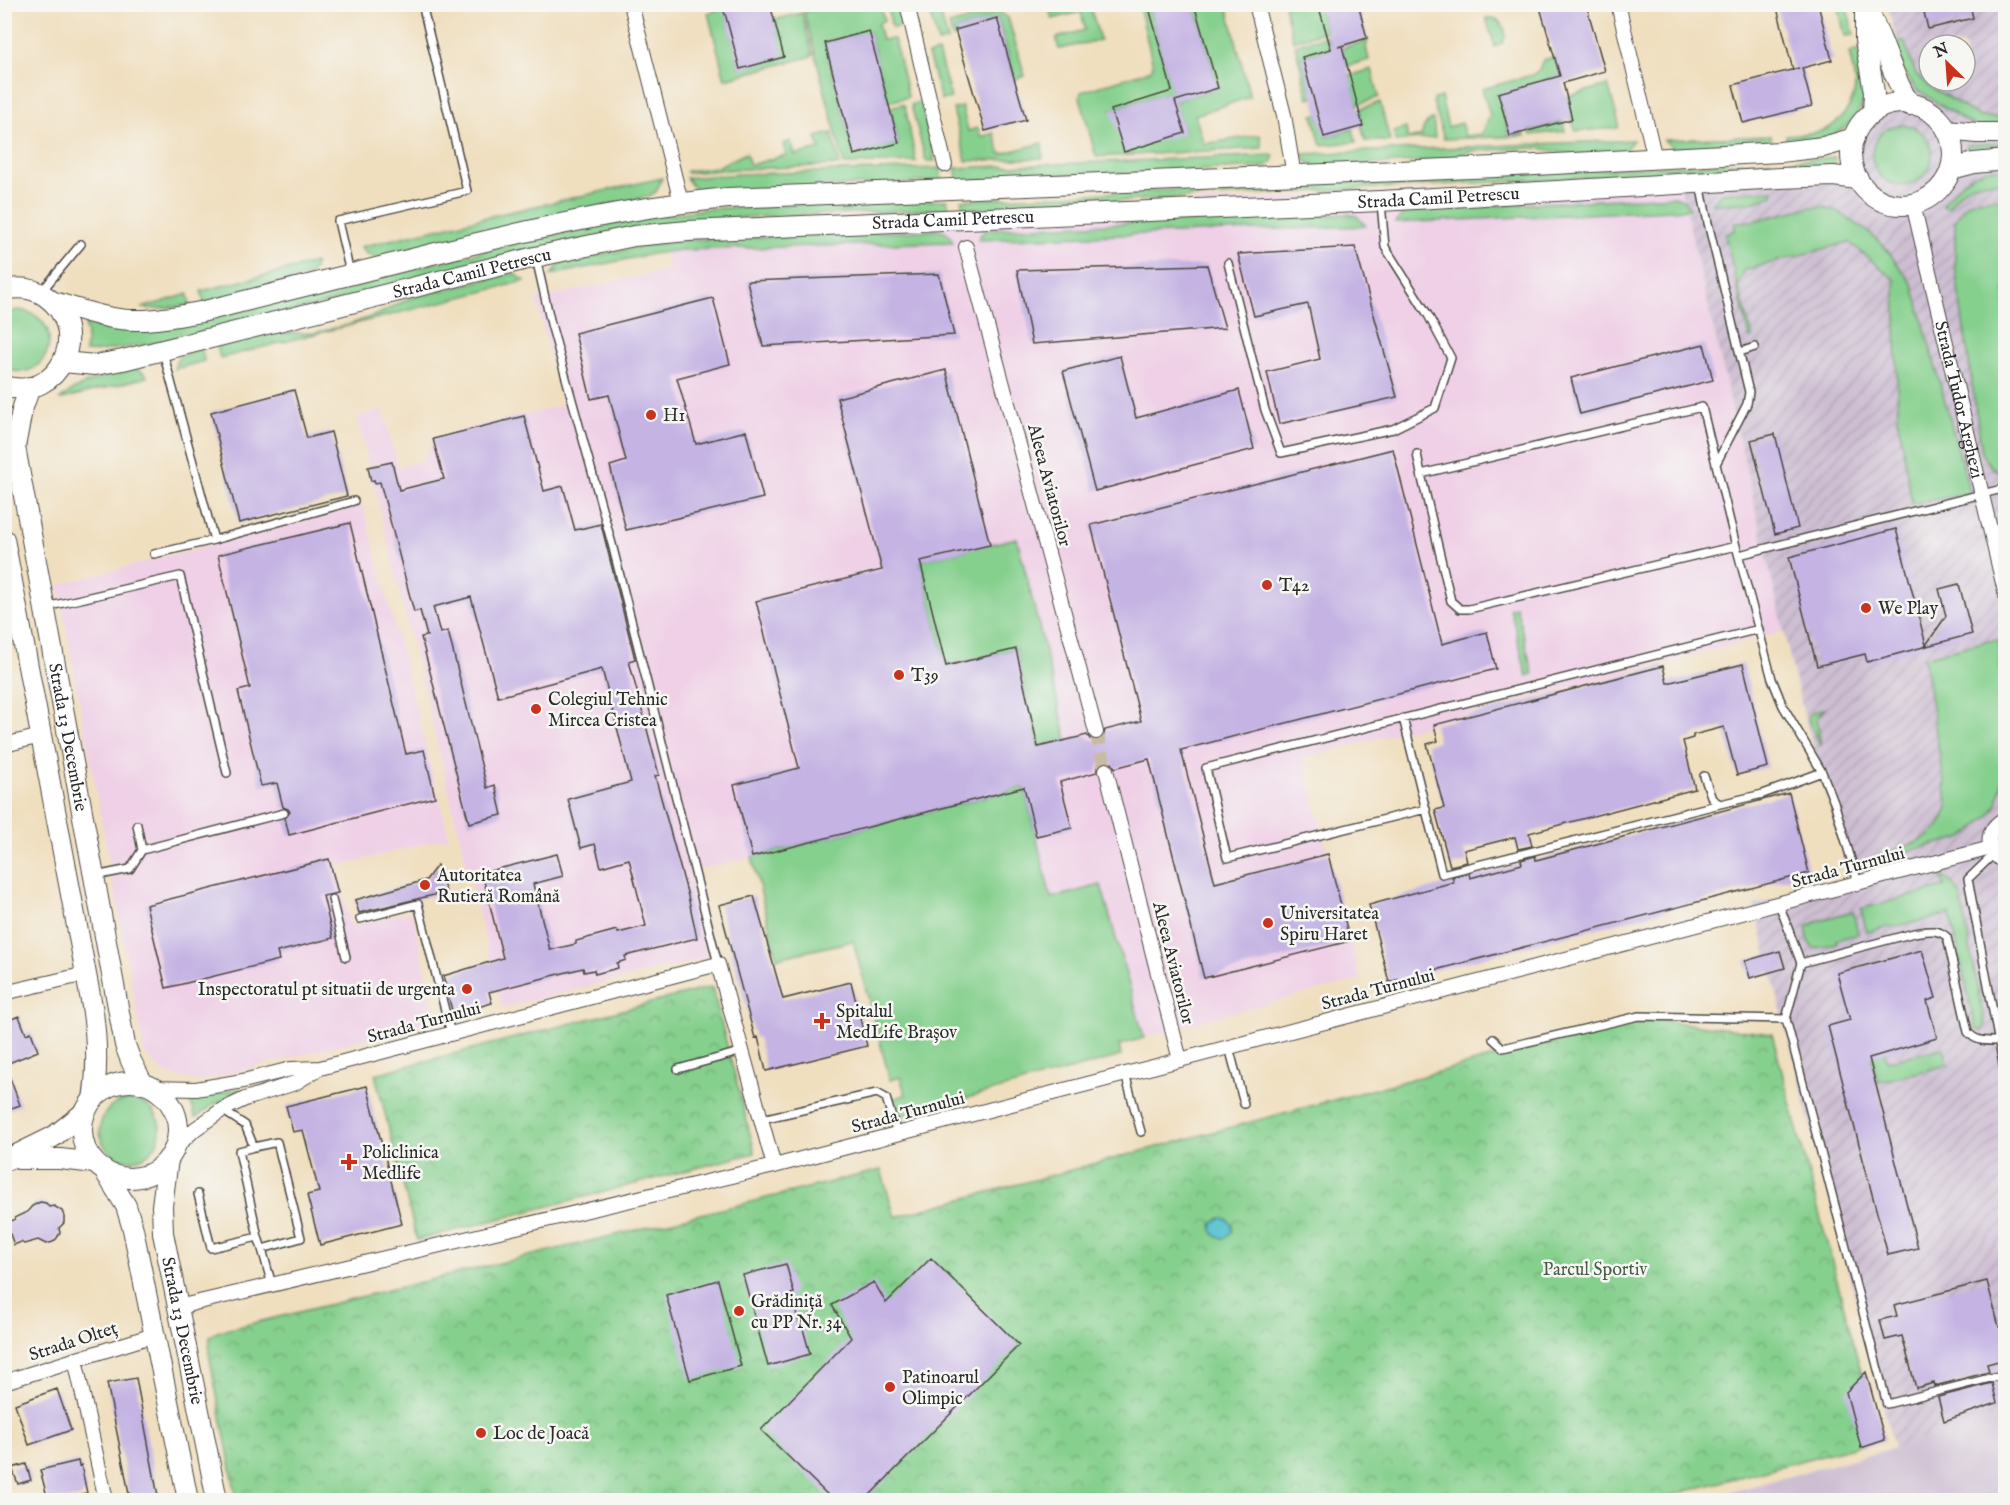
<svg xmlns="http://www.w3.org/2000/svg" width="2010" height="1505" viewBox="0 0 2010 1505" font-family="'IM FELL English',serif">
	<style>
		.built { fill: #efd0e6 }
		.industrial { fill: url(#industrial-furrows); fill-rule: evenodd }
		.railway { fill: #cdbed2 }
		.green { fill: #86d08e; stroke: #587e5c; stroke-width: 1.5 }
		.park { fill: url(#park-crowns); stroke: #587e5c; stroke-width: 1.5 }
		.water { fill: #56c2d0; stroke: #40767e; stroke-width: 1.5 }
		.building { fill: #c4b3e3 }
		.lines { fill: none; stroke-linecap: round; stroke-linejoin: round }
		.street-tunnel { stroke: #c9bba1; stroke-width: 14; stroke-dasharray: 14 7; stroke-linecap: butt }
		.lane-casing { stroke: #494641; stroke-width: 10 }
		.street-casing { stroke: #494641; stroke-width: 16 }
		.secondary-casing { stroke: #494641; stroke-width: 22 }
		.lane { stroke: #fff; stroke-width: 7 }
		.street { stroke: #fff; stroke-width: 14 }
		.secondary { stroke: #fff; stroke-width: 20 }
		.poi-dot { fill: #c8321e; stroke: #f6f6f2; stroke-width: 2 }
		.labels { text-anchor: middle; stroke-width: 5; stroke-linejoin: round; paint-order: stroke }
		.street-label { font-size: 18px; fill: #2b2b2b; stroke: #f6f6f2 }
		.poi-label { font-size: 18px; fill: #2b2b2b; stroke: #f6f6f2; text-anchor: start }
		.park-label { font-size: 18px; fill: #465d49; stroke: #f6f6f2 }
	</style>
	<defs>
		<pattern id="industrial-furrows" width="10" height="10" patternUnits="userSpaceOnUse" patternTransform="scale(1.5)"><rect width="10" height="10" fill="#cdbed2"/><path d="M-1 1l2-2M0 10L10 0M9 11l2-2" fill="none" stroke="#b0a3b4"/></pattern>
		<pattern id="park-crowns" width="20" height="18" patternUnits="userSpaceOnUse" patternTransform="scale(1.5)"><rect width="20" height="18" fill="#86d08e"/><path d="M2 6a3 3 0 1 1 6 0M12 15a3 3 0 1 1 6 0" fill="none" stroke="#6ea974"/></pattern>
	</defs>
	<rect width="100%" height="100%" fill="#f6f6f2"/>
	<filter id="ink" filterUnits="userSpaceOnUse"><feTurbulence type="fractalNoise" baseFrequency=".0167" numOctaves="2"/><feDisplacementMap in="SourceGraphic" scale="12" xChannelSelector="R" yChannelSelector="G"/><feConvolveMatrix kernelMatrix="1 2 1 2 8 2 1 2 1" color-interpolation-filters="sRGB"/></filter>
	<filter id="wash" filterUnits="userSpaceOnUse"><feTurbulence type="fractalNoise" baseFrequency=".008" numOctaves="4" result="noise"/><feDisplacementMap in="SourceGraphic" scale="24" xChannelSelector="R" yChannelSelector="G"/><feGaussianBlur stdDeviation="1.35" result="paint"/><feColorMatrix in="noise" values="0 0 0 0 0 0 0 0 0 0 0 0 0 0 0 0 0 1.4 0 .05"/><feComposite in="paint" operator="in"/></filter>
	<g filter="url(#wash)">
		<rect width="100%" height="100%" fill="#f0dfbf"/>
		<path class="built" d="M1679,180L1784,631L1303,758L1360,980L1215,1017L1119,1045L1121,1056L897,1117L891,1099L906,1095L900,1077L890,1080L853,941L777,958L752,857L689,872L709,957L502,1008L357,417L383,410L398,467L423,461L433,438L563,405L536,299L668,270L660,226Z
			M363,505L449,837L336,867L351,926L412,911L437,1020L199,1081L168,1075L154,1065L144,1051L58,585Z"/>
		<path class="industrial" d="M1887,5H2005V1413L1894,1448L1754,905L1849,879L1798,692L1679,180L1845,171L1851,147L1871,115L1879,107L1913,95ZM1929,45H1965V81H1929Z"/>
		<path class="railway" d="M2005,1413V1500H1700L1894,1448Z"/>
		<path class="green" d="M1079,4L1090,5L1100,40L1059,49L1056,38L1085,30L1081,12L1052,19L1050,12Z
			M836,5H880L884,20L878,24L882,40L894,39L908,96V97L888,102L869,32L825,43L854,154L899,143L890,107L902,104L905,106L916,162L844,164L804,12Z
			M887,5H897L902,26L892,28Z
			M928,5H938L948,40L938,43Z
			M1139,5H1148L1173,91L1111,110L1185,133L1175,101L1218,88L1194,5H1227L1250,97L1195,115L1204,144L1260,135L1262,148L1096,157L1080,97L1081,92L1151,70L1153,65Z
			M1284,5H1318L1326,31L1293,41Z
			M1838,5H1846L1854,35L1845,36Z
			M724,8L740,68L783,57L774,20L802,13L813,56L725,79L708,13Z
			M1000,12L1008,18L1025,76L1015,79L998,18L955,30L957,37L953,38L949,25Z
			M1486,18L1498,20L1505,30V37L1502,43L1495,47Z
			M1327,36L1331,49L1302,57L1313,97L1308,98L1295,45Z
			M1368,40L1366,47L1369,60L1347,66L1342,48Z
			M1904,41L1916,74L1928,85L1980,117H2005V126H1976L1965,121L1915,88L1903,70L1895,44Z
			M1858,50C1861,61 1867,75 1866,87C1865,109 1849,129 1829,137C1816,142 1800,141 1786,142V135C1798,134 1813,134 1824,130C1841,123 1855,103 1855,85C1855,75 1851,63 1849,52Z
			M938,52L951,98L941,100L928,55Z
			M1555,57L1560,76L1498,94L1509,136L1524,133L1525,136L1444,139L1433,102L1434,99L1441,97L1448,127L1461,123L1465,136L1482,134L1490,115L1482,89L1532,75L1539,70L1543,60Z
			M1372,69L1379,97L1357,105L1349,76Z
			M1608,85L1619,124L1618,128L1576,131L1571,119H1572L1566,97Z
			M921,101L935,161H926L911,105Z
			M1380,102L1390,141H1365L1358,110Z
			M962,107L968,131L978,128L981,137L994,133L1001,154L1042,143L1043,158L966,161L953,109Z
			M1318,114L1325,137L1353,129L1356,142L1321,145L1313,115Z
			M1433,119L1435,138L1395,141L1394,132L1406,128L1408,139L1422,136C1422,127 1425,124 1433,119Z
			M1563,122L1565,131L1531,135L1529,131Z
			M1872 155a30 30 0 1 1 60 0a30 30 0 1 1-60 0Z
			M832,133L840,165L721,170L687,173L686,171L717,167L746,153L750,165L786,155L783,144L791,141L795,155L820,149L816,137Z
			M1771,136V144L1675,150L1664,140Z
			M1633,140L1625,150L1618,152L1577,154L1562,153L1540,148L1471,151L1442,160L1317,168L1307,162L1302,154Z
			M2005,143V151L1967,152V145Z
			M1274,155L1271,163L1266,167L958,181L955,168Z
			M1835,157V166L1787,168L1788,161Z
			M1771,161L1772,168L964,209L961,200Z
			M941,168V181L702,193L693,187L686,178L741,174Z
			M1987,169H2005V182C1973,183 1966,179 1948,209L1943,206C1956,185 1964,178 1987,169Z
			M662,178L656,192L647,197L532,221L378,258C370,257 365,254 360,247L487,217Z
			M1774,190L1773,195L1749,203L1712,204L1721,193Z
			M1675,196L1685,200L1690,209L1395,223L1404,212L1410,210Z
			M2005,198L2006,472C1992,472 1988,464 1982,453L1955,266V222L1962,209L1970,202L1975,200Z
			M947,200L949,209L703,219L669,223L161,342L94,352H85L87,333L85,325C124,332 150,329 188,323L509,245L600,225L705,209L773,205Z
			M1811,207H1823L1837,211L1870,233L1884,246L1913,285L1970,493L1912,504L1898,418L1895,280L1849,242L1745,270L1738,285L1753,338L1750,339L1725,235L1735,230V222L1753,221Z
			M1348,214L1357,216L1366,226L978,240L981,234L989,229Z
			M942,230L950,236L953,242L680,250L652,254L551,275L560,264L569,261L652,244L682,240Z
			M315,263L314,269L308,276L204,303L201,291Z
			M508,274H515L525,281L220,358L217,346L266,333H314L348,325L379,314L410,298Z
			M188,294L190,305L157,309L142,308Z
			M17,310C71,315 50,388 5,368V314Z
			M202,349L204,361L175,369C175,353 189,353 202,349Z
			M135,368L145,373L147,377L59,400C82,381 107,375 135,368Z
			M1017,538L1067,740L1038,747L1016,649L946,666L920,561Z
			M1516,607L1533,674L1527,676L1510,608Z
			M1987,641H1999L2005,761L2001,784L1997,804L1990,815L1968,834L1961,838L1899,853L1881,855C1911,844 1938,842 1948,807L1924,657Z
			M1824,709L1817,718L1821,746L1807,718L1811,713Z
			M1024,787L1051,898L1101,885L1144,1038L1119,1045L1121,1056L897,1117L891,1099L906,1095L900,1077L890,1080L853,941L777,958L752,857Z
			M1942,876L1953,884L1960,894L1985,1026L1982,1031L1976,1029L1950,914L1890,928L1889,926L1867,932L1861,909L1944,887Z
			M1853,911L1858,934L1836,940L1837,943L1814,949C1807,943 1808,935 1806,927L1821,920Z
			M1874,1014L1887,1061L1944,1048L1948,1065L1878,1082L1861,1017Z
			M239,1089L240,1092L215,1104L195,1118L193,1108L188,1098Z
			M100 1130a30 30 0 1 1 60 0a30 30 0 1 1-60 0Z"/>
		<path class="park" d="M712,987L755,1153L417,1240L375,1074Z
			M1640,1018L1772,1034L1879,1440L1653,1500H237L209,1354L210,1337L217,1332L881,1170L895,1217Z"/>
		<path class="water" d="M1212 1228a10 10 0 1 1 20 0a10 10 0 1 1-20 0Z"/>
		<g id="blocks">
			<path class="building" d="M721,4H770L784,57L740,69L726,17Z
				M1148,4H1194L1218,88L1175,101L1185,133L1124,152L1111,110L1172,91Z
				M1318,4H1358L1367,38L1338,47L1342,46L1363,126L1324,137L1302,57L1331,49Z
				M1539,4H1586L1605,71L1563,83L1572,119L1510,136L1498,93L1560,76Z
				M1776,4H1818L1832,60L1802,68L1812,106L1743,123L1733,85L1799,68L1793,70Z
				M1922,4H1970L1973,18L1928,29Z
				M997,18L1026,120L985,131L955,30Z
				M869,31L899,143L854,155L825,43Z
				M1355,247L1397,397L1279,424L1267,372L1320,359L1308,304L1254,316L1238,254Z
				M1207,265L1225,328L1032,344L1017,270Z
				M939,274L954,335L763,346L747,281Z
				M713,298L730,364L677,378L696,444L746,431L763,498L626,530L610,466L626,461L609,395L591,399L575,333Z
				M1704,344L1713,380L1580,414L1571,378Z
				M1120,356L1136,418L1239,390L1254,449L1095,491L1063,371Z
				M946,370L990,545L920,561L946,666L1016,649L1038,747L1087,735L1090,739L1098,741L1103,738L1105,730L1141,721L1091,525L1393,449L1442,644L1487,632L1496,669L1181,750L1215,883L1328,854L1350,941L1204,978L1149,759L1115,768L1112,763L1104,761L1099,764L1097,772L1060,782L1072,828L1036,836L1024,787L752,857L734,785L799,768L756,601L882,570L837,398Z
				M294,390L307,438L331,432L347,496L239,523L211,412Z
				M524,416L544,491L563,486L575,530L601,524L635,659L629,661L659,775L655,776L688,896L697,938L625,956L626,960L617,963L618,968L595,974L594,970L584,972L583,968L489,992L492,1003L453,1014L443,976L503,958L482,873L557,854L563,876L533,884L550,950L576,944V941L617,930L618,933L646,926L629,859L601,867L595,844L581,848L568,799L631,782L602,669L498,697L471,597L433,607L440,633L448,631L487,788L495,785L502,815L469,823L421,637L427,636L420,610L414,612L380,482L375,483L374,480L371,481L368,467L392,462L399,490L444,479L433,439Z
				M1775,434L1798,528L1775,534L1751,440Z
				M350,523L406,754L424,750L435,797L289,835L285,818L290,812L288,809L283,807L277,783L261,786L238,691L250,688L218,555Z
				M1896,529L1926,645L1946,616L1939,589L1959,584L1972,634L1867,662L1865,654L1817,666L1789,557Z
				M1743,664L1768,767L1737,775L1724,727L1693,735V738L1683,741L1695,789L1529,833L1532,846L1518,849L1515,837L1464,850L1467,862L1450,866L1435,810L1444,808L1427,744L1438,741L1434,725L1663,666L1667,683Z
				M1789,793L1809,873L1389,982L1369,905L1454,882L1452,877L1469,873L1470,878L1522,864L1521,860L1535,856L1536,860Z
				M329,859L338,893L323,896L333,938L277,952L279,960L166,988L146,905Z
				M437,865L446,892L359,913L355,900L426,880Z
				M754,896L783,999L851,982L867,1046L766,1071L758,1037L755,1038L719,905Z
				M1922,950L1936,998L1927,1001L1937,1038L1869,1058L1918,1248L1888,1255L1828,1026L1850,1020L1837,973Z
				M1780,951L1785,968L1750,978L1745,961Z
				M19,1016L26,1034L31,1032L38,1051L4,1065V1022Z
				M6,1067L20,1105L4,1111V1068Z
				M367,1086L402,1224L320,1245L307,1195L319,1192L303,1130L293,1132L286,1106Z
				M40,1202L46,1203L49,1207L54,1206L62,1211L64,1216V1223L59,1228L60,1233L57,1238L53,1242L46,1244L38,1240L24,1244L21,1242L14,1245L6,1223L14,1220L16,1217L27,1212L32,1206Z
				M931,1258L1019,1345L865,1500H833L761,1430L851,1338L832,1305L874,1282L886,1303Z
				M786,1264L794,1293L791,1294L800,1326L802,1325L810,1354L768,1366L743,1275Z
				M718,1280L741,1366L690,1380L666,1295Z
				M1987,1281L1999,1327L2006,1325V1359L1987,1364L1989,1372L1935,1386L1934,1383L1916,1388L1902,1336L1885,1340L1880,1320L1897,1316L1894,1305Z
				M1866,1372L1885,1440L1861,1448L1846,1392Z
				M136,1378L156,1486L159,1500H130L126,1478L107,1383Z
				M1992,1383L1997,1403L1944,1421L1938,1397Z
				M57,1389L71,1430L29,1445L15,1404Z
				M78,1461L79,1466L81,1465L87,1493L82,1494V1497L67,1500H48L40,1470Z
				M26,1464L31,1480L18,1484L12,1468Z"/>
		</g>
	</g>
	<g filter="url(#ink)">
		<use href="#blocks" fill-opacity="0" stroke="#494641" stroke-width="1.5"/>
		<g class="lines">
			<path class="street-tunnel" d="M1096,732L1106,770"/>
			<g class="lane-casing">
				<path id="lane" d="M1700,184L1708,223L1749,392L1747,404L1716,464
					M536,258L551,324L612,544L718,964
					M1228,263L1265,410L1281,453L1393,429L1435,408L1451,358L1428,315L1385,247L1381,203
					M350,273L338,221L467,191L422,4
					M42,291L81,244
					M1740,352L1755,347
					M1417,454L1421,474
					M214,540L354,501
					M1736,546L1469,609H1460L1451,601L1421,474L1702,407L1736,546L1772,679L1783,706L1822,772L1835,805L1858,883
					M154,554L214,540L163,352
					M1739,555L2006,488
					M46,607L180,576L227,773
					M1403,718L1442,874L1720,804
					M1704,776L1712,799L1720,804L1763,794L1822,772
					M1426,809L1227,858L1206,768L1759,629
					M137,825L142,850
					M1994,854L1968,879L2006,1080
					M95,876L130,869L142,850L284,813
					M332,899L346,957
					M1779,904L1801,963L1786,1019
					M360,919L418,904L451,1034
					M1801,963L1914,933C1927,931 1937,928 1947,937L1968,1032C1976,1042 1985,1041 1998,1041
					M1493,1039L1503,1048L1639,1016L1786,1019L1887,1404L2006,1374
					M1229,1047L1244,1104
					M678,1069L743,1051
					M1125,1074L1141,1132
					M762,1119L877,1093L886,1098L897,1134
					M254,1147L277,1142L301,1238L262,1249L258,1237
					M198,1194L211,1248L258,1237L239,1151L254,1147L245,1125L222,1110
					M262,1249L272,1285"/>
			</g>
			<g class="street-casing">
				<g id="street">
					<path d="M631,4L681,202"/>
					<path d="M907,4L945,165"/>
					<path d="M1256,4L1284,115L1294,176"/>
					<path d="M1618,4L1655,159"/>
					<path id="s1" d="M1913,204L2006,596"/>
					<path d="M966,247L1096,732"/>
					<path d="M4,745L41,736"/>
					<path d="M1106,770L1180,1060"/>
					<path d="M2006,818C1984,829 1984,851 2006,863"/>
					<path d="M4,993L86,974"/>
					<path d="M152,1088L196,1089L243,1081L291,1069L320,1068L718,964L774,1166"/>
					<path d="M174,1149L195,1129L222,1110L245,1099L295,1083L318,1069"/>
					<path d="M178,1307L774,1166L1991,848"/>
					<path d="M75,1359L106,1500"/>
					<path d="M4,1382L154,1335"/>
				</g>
			</g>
			<g class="secondary-casing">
				<g id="secondary">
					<path d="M1865,4V40L1874,92L1873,113"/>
					<path d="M1867,9C1884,40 1891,75 1910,105"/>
					<circle cx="1902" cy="154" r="51"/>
					<path d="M1947,130L1977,133H2006"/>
					<path d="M1951,169L1974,163L2006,160"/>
					<path d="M4,290C18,287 33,288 45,296C93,329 60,403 4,386"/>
					<path d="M54,302C81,310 111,321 140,320C161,320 181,315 201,312C279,292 358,273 436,253C533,229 629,207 728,198L1496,167L1780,152L1823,147L1854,138"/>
					<path id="s2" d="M63,362L95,365L123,360L535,257L634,236L688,231L1381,201L1780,178L1833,176L1858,179"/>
					<path id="s3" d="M30,387L22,410L15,447L125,1045L131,1061L143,1084"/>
					<path d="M4,539L92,1006C97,1038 98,1068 93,1100"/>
					<circle cx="130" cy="1130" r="48"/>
					<path d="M18,1159H60L95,1163"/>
					<path id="s4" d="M168,1159L162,1206L163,1233L217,1500"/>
					<path d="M4,1161L53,1137L86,1111"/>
					<path d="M104,1170L126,1206L133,1229L188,1500"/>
				</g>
			</g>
			<use href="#lane" class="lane"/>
			<use href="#street" class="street"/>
			<use href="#secondary" class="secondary"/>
		</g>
	</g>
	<g class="poi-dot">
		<circle cx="651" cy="415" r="6"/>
		<circle cx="1267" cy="585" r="6"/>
		<circle cx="1866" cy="608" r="6"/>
		<circle cx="899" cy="675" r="6"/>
		<circle cx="536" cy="709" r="6"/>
		<circle cx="425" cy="885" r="6"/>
		<circle cx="1268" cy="923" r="6"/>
		<circle cx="467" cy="989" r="6"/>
		<path d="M819 1012h6v6h6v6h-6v6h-6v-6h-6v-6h6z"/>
		<path d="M346 1153h6v6h6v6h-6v6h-6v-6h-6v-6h6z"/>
		<circle cx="739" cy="1311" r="6"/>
		<circle cx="890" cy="1387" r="6"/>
		<circle cx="481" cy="1433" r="6"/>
	</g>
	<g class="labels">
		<g class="street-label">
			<text dy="6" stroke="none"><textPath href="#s2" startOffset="1392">Strada Camil Petrescu</textPath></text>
			<text dy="6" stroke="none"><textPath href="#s2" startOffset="906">Strada Camil Petrescu</textPath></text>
			<text dy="6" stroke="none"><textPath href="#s2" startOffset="420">Strada Camil Petrescu</textPath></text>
			<text dy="6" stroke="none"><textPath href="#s1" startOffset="201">Strada Tudor Arghezi</textPath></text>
			<text transform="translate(1050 485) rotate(75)" y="6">Aleea Aviatorilor</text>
			<text dy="6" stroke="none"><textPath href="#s3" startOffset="357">Strada 13 Decembrie</textPath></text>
			<text transform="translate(1848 867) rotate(-15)" y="6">Strada Turnului</text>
			<text transform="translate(1174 963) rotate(76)" y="6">Aleea Aviatorilor</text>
			<text transform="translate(1378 989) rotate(-15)" y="6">Strada Turnului</text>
			<text transform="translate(424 1022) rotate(-15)" y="6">Strada Turnului</text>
			<text transform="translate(908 1112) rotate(-15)" y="6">Strada Turnului</text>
			<text dy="6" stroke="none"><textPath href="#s4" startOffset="174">Strada 13 Decembrie</textPath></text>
			<text transform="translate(73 1341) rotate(-18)" y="6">Strada Olteț</text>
		</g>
		<g class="poi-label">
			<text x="663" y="421">H1</text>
			<text x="1279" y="591">T42</text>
			<text x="1878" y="614">We Play</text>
			<text x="911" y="681">T39</text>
			<text x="548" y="705">Colegiul Tehnic<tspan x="548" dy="21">Mircea Cristea</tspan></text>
			<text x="437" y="881">Autoritatea<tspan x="437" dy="21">Rutieră Română</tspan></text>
			<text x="1280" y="919">Universitatea<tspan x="1280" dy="21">Spiru Haret</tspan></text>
			<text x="455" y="995" text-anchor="end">Inspectoratul pt situatii de urgenta</text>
			<text x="836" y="1017">Spitalul<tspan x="836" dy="21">MedLife Brașov</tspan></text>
			<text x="362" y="1158">Policlinica<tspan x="362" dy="21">Medlife</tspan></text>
			<text x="751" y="1307">Grădiniță<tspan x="751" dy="21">cu PP Nr. 34</tspan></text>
			<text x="902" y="1383">Patinoarul<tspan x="902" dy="21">Olimpic</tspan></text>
			<text x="493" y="1439">Loc de Joacă</text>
		</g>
		<g class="park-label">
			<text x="1595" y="1275">Parcul Sportiv</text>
		</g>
	</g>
	<rect width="2010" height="1505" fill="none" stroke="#f6f6f2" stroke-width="24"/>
	<g transform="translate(1947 63) rotate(335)"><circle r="28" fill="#f6f6f2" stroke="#a5a5a2" stroke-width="1.5"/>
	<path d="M0-4.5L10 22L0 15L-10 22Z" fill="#c8321e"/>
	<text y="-9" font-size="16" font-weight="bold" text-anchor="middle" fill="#2b2b2b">N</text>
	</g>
</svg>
